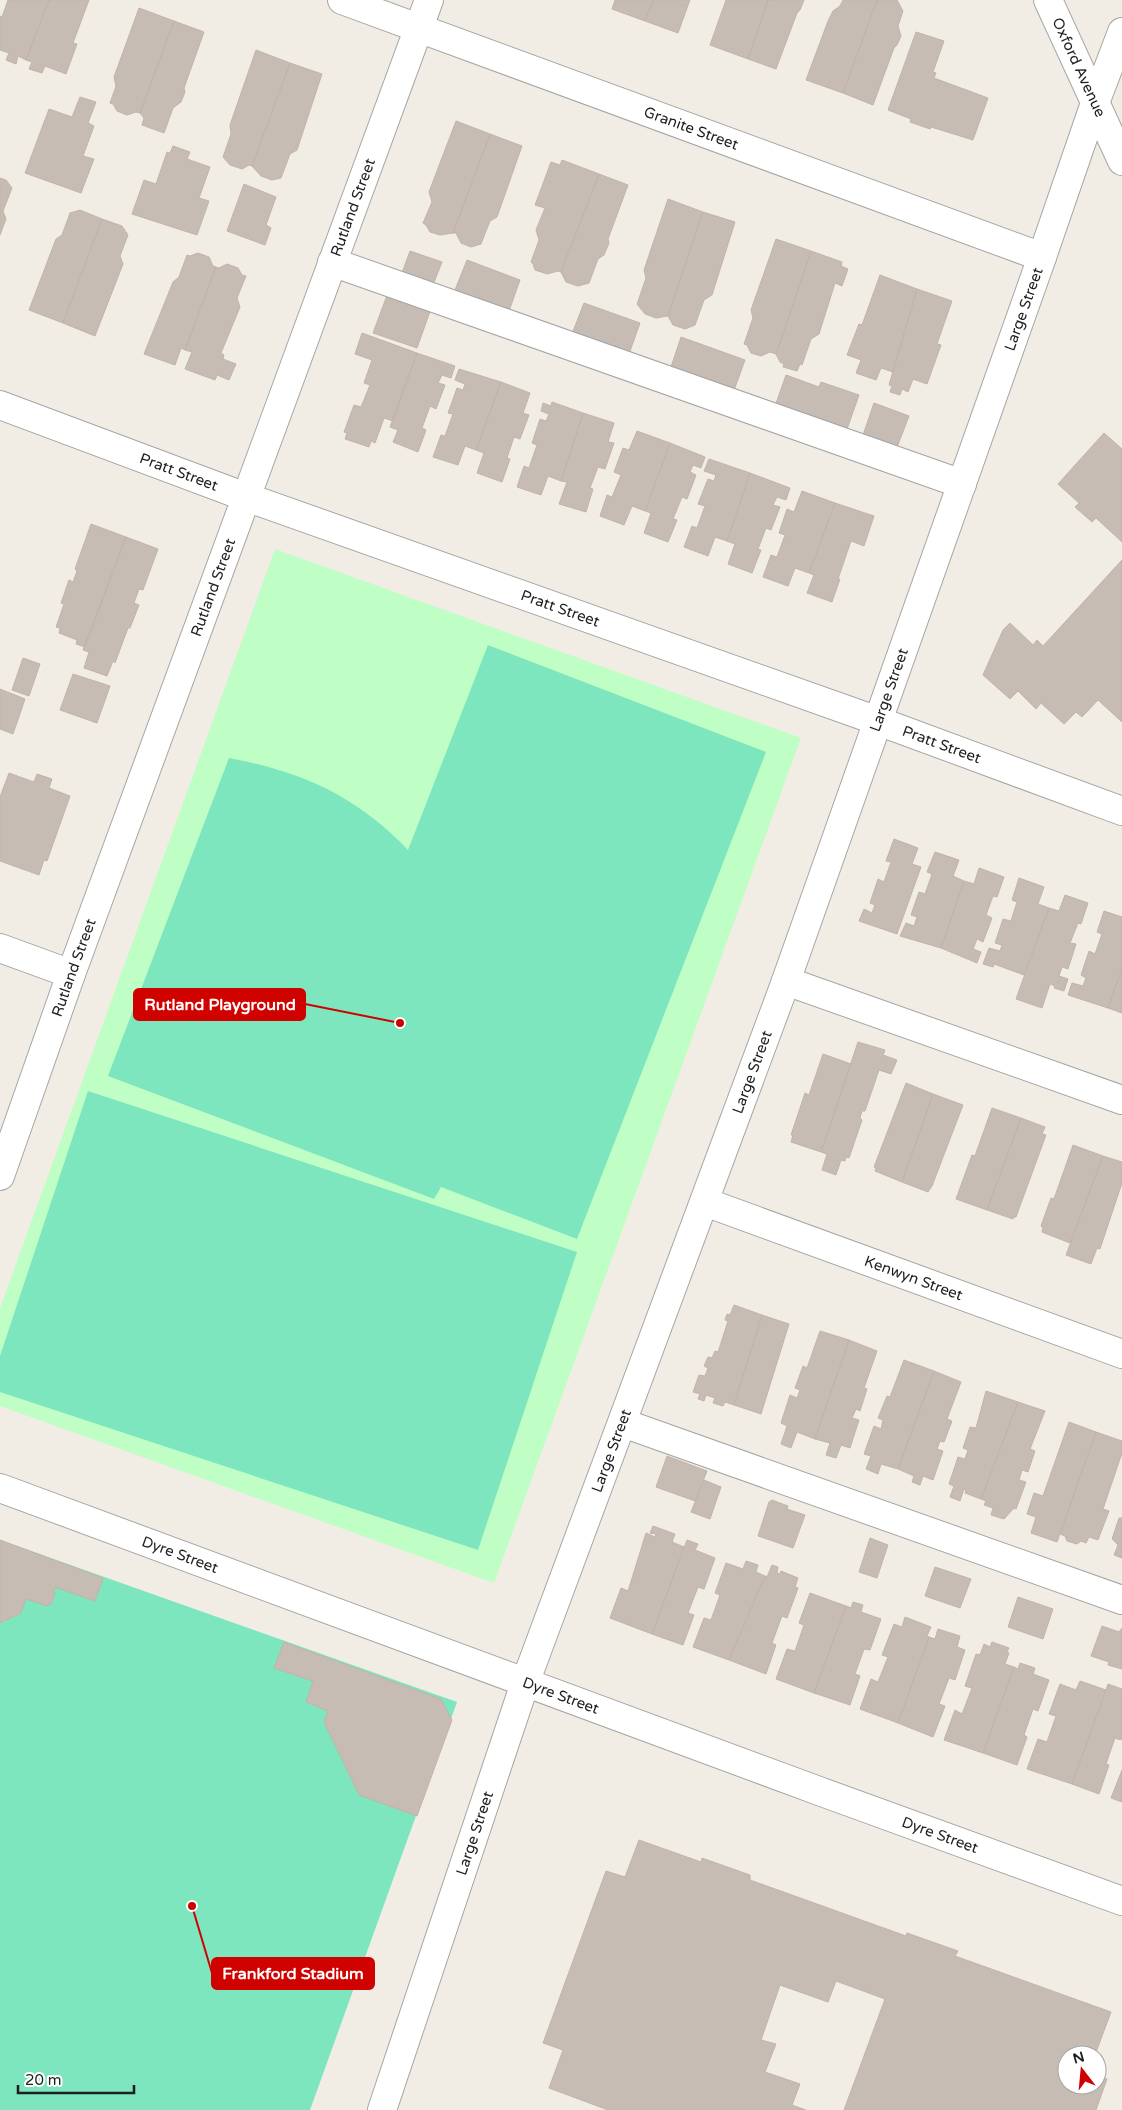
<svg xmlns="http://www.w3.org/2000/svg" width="1122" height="2110" viewBox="0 0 1122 2110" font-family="'Varela Round',sans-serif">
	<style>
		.park { fill: #bffec5 }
		.pitch { fill: #7de6be }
		.building { fill: #c6bcb4; stroke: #c4b3a6 }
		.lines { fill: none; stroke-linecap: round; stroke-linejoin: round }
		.minor-casing { stroke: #a6a6a6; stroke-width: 30 }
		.minor { stroke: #fff; stroke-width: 28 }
		.labels { text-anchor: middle; stroke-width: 5; stroke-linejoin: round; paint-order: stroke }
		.street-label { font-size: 15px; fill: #1f1f1f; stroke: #fff }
		.leader { fill: none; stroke: #cf0200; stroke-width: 2 }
		.callout-dot { fill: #cf0200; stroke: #fff; stroke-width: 2 }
		.callout { fill: #cf0200; stroke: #cf0200; stroke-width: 2 }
		.callout-label { font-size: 16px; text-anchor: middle; font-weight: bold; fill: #fff }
	</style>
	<rect width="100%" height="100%" fill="#f1ede5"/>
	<path class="park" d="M275,549L801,738L494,1583L0,1406V1308Z"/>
	<path class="pitch" d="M488,645L766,752L577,1239L441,1187L434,1199L108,1076L229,758C302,772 355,795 408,850Z
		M88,1091L577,1252L478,1550L0,1392V1356Z
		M0,1540L457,1702L310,2110H0Z"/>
	<path class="building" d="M8,0H49L26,60L18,56L16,64L6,60L9,53L0,50V16L2,17Z
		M49,0H89L73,43L77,44L66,74L45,66L42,73L29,69L32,62L26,60Z
		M615,0H653L645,21L612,9Z
		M653,0H690L678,33L645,21Z
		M726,0H768L748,59L710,45Z
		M768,0H804L800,10L797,13L776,69L748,59Z
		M843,0H877L843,93L806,80L828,21L833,11L840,6Z
		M877,0H897L903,11L898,26L901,36L897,45L894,48L873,105L843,93Z
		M139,8L174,21L140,113L136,112L127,115L117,111L113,104L110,103L116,86L114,77Z
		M174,21L204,32L184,88L185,92L181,102L173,108L164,133L142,125L144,118L140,113Z
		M916,32L944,41L933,72L936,73L934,78L988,98L973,140L931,127L930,129L910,122L911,119L888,110Z
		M256,50L290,63L252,166L249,165L242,169L230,165L223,157L231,134L230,125Z
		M290,63L322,74L297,150L290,154L281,178L272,180L261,176L252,166Z
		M80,97L96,102L88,123L94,126L83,156L94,159L81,193L25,173L49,109L72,117Z
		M456,121L490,134L453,233L440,235L430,232L426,225L423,223L432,202L429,192Z
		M490,134L522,146L497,217L490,221L481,244L471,247L461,243L456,233H453Z
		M173,146L190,152L187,159L210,167L199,198L209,201L197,235L132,214L144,180L156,184L167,152L170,153Z
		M562,160L599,174L561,272L558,271L547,274L535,270L533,264L531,262L539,240L536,230L545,208L535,205L551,162L560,165Z
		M599,174L628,185L608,239L609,243L604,255L598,259L589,283L578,286L566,282L561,272Z
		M0,178L6,180L12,188L3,211L6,219L0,235Z
		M244,184L276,197L266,225L271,228L265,245L227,231Z
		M668,199L703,212L668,316L656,318L645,314L637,304L646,278L644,270Z
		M80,210L102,219L63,323L29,310L56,239L62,235L70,213Z
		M703,212L735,222L712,295L704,300L695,325L685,329L673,325L668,316Z
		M102,219L122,226L128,235L120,256L123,264L95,336L63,323Z
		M776,239L811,251L776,354L770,352L761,356L751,353L747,345L744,344L753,318L751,310Z
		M410,251L442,262L433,285L402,273Z
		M811,251L842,262L841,266L848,269L842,286L835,283L819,334L811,339L802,365L800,364L797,371L783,367L784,364L780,362L776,354Z
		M198,253L209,257L213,266L216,267L185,350L181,348L175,365L144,354L173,282L179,277L187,255L190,256Z
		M467,260L520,280L509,311L455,290Z
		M227,264L238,268L242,275L246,276L237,298L240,307L221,353L224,355L223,359L236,364L229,380L217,375L215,380L185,369L192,352L185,350L216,267L219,268Z
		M880,275L917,289L893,372L881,368L876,380L856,373L861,360L847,355L859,324L862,325Z
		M917,289L952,301L937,344L941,345L927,384L913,379L908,392L902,389L900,395L890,392L892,386L889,385Z
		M389,290L432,306L417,348L373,333Z
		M584,303L640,323L629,354L572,334Z
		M362,333L417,353L393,421L384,418L375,443L371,441L369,447L345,439L347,433L344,432L354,405L361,407L370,385L364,383L372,360L355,354Z
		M681,337L745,360L733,393L670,370Z
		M417,353L455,366L451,378L442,375L438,383L445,385L436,409L430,406L422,428L426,430L418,452L393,442L398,430L390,427Z
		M459,369L501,382L476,450L465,446L458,465L433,457L441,435L445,436L453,414L448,413L457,388L463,390L465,384L455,380Z
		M786,375L819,387L821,382L859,395L846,432L774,409Z
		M501,382L530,393L523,413L529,415L520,439L514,437L507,458L510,459L502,482L477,473L484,453L476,450Z
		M552,402L583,413L561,481L548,476L541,495L517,487L524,466L529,468L537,445L532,443L540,419L546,421L549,414L541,411L543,403L551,406Z
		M874,403L909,416L896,450L862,438Z
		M583,413L614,423L608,442L614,443L605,469L598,467L590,488L593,489L586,512L559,504L567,482L561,481Z
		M637,431L670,443L645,511L632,506L624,525L600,516L607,495L612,497L621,475L614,472L623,448L629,450Z
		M1104,433L1122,449V542L1096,518L1092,522L1075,507L1079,503L1058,484Z
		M670,443L705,457L701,468L693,465L690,472L696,475L687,499L682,497L673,519L677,520L668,542L644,533L651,513L645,511Z
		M709,459L750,473L727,541L715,537L708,556L684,547L692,526L697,528L705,506L698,504L708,479L714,481L716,475L704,471Z
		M750,473L790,488L786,500L777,497L773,505L780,507L771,530L766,528L758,549L761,550L752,573L728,564L735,544L727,541Z
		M802,491L835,503L809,573L795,568L788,586L763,577L771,555L777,557L785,535L779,533L787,509L794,512Z
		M835,503L874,516L864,546L851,541L838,579H840L832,602L807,593L814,575L809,573Z
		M91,524L126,537L85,647L76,644L77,640L59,633L60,628L56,627L64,604L61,603L69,580L73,582L77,571L75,569Z
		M126,537L158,549L143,590L139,589L134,603L139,605L130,628H128L115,663L113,661L107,676L84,668L89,652L83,650Z
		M1122,560V722L1098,700L1082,717L1076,712L1064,724L1041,703L1036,709L1018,691L1010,699L983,675L1003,630L1010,623L1033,645L1037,640L1043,646Z
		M23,658L40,664L29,696L12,690Z
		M73,674L110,686L97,723L60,710Z
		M0,689L25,699L13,734L0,729Z
		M9,773L34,782L37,774L52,779L49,788L70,796L47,861L44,860L39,875L0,861V797Z
		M894,839L918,848L912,864L921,867L897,934L859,921L864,909L872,913L875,905L870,903L878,879L884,882L891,862L886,861Z
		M935,852L959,860L953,876L964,881L941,948L900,936L906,923L914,926L917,917L911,915L919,892L925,894L932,874L927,872Z
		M979,868L1004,877L997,897L993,896L986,915L992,918L983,942L977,939L973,949L981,952L977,963L941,948L964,881L974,884Z
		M1019,878L1044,887L1038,904L1049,908L1024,975L994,964L993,967L983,964L989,948L1000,951L1002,945L995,943L1003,919L1011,921L1017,902L1012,900Z
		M1065,895L1088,903L1081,924L1078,923L1070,943L1076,944L1068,969L1062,967L1059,976L1068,979L1064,991L1054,988L1055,986L1050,984L1042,1008L1016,999L1049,908L1059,911Z
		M1104,911L1122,917V969L1108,1008L1068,995L1072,983L1083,986L1086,978L1081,975L1089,951L1095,954L1102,934L1097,932Z
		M1122,969V1013L1108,1008Z
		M858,1042L885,1050L883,1055L897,1060L891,1074L879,1070L865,1111H862L860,1118L862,1120L849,1158L846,1157L845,1161L841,1160L836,1175L822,1170L827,1154L821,1152Z
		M823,1054L851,1064L821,1152L791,1142L793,1135H791L805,1093L809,1095Z
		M906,1083L933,1094L902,1182L875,1171L876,1168L874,1167Z
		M933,1094L963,1105L932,1186L928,1192L902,1182Z
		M992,1108L1021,1118L987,1210L956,1199L972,1155L975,1156Z
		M1021,1118L1045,1127L1042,1134L1046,1135L1016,1217H1013V1219L987,1210Z
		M1073,1145L1103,1156L1070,1243L1042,1232L1043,1228L1041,1226L1051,1198L1054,1199Z
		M1103,1156L1122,1162V1183L1100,1249L1097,1248L1091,1264L1066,1255Z
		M734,1305L762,1315L734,1405L725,1402L723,1406L713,1403L715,1398L706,1395L704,1401L698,1399L700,1394L693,1392L699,1375L705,1376L708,1368L704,1366L708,1357L712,1358L715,1351L718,1352L728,1321L725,1320L727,1314L730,1315Z
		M762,1315L789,1324L761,1414L734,1405Z
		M820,1331L849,1340L815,1439L797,1432L791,1448L781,1444L787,1426L781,1423L790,1395L797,1398L800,1390L795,1388L803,1366L807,1368Z
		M849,1340L877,1351L864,1388L867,1389L860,1411L856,1409L852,1418L859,1420L850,1448L841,1445L836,1458L826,1455L830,1443L815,1439Z
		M904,1360L934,1371L898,1469L881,1464L878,1474L866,1469L871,1456L864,1454L874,1426L881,1429L883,1420L878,1418L887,1396L890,1397Z
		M934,1371L961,1382L947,1419L952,1421L944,1442L940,1441L937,1449L943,1451L933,1480L923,1476L920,1485L912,1482L914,1476L898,1469Z
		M986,1391L1018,1402L981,1499L965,1493L966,1490L964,1489L960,1501L950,1497L954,1486L949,1484L958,1457L965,1459L968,1450L963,1448L970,1427L976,1428Z
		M1018,1402L1045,1411L1030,1449L1035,1451L1028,1472L1022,1470L1019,1480L1026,1482L1016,1509L1014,1508L1004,1519L991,1515L993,1508L984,1505L986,1501L981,1499Z
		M1069,1422L1096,1432L1057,1542L1031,1533L1036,1517L1027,1514L1034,1493L1043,1496Z
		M1096,1432L1122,1441V1453L1103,1509L1109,1511L1098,1540L1089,1537L1086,1543L1081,1541L1077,1544L1067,1541L1065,1536L1060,1534Z
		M667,1456L707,1471L695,1501L656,1487Z
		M704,1480L721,1487L710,1519L691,1512Z
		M772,1500L788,1506L787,1509L805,1515L793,1548L758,1536L769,1502Z
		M1119,1518H1122V1558L1114,1555L1118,1545L1112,1539Z
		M653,1526L675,1534L672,1542L684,1547L652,1634L610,1618L621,1588L628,1591L646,1533L655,1537L656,1534L650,1533Z
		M870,1538L888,1545L877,1578L859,1572Z
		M0,1540L103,1578L95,1601L55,1587L53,1593H55L51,1604H49L48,1606L26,1599L21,1613L0,1623Z
		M687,1540L698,1544L695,1550L715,1558L704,1589L698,1587L688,1613L694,1615L683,1645L652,1634Z
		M746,1561L758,1565L756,1572L765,1576L729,1660L693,1647L704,1618L711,1620L720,1595L715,1593L726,1563L743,1569Z
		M772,1565L778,1567L777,1573L780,1574L781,1571L798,1578L795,1587L798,1588L787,1618L782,1616L772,1643L776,1645L766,1674L729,1660L765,1576L767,1577Z
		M935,1567L971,1579L960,1608L925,1596Z
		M810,1593L846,1606L814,1693L776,1679L787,1649L795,1651L804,1625L799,1623Z
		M1018,1597L1053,1609L1043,1639L1008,1627Z
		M853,1602L863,1605L861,1612L881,1619L870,1650L864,1649L855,1674L860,1676L850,1705L814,1693L846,1606L851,1608Z
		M905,1617L931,1627L927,1636L929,1637L898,1723L860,1709L871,1679L878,1682L888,1657L882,1655L894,1624L902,1627Z
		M1102,1626L1119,1632L1122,1628V1669L1108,1665L1109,1662L1091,1656Z
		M938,1629L960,1636L957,1647L965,1650L955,1680L949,1678L939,1704L945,1706L933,1737L898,1723L929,1637L935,1639Z
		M284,1642L441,1699L452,1720L417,1816L359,1795L324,1722L328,1711L306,1702L313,1681L274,1668Z
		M992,1642L1009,1648L1007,1652L1009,1653L1005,1664L1014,1667L983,1753L944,1740L955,1710L962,1714L972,1688L965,1686L976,1654L980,1655L984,1644L990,1647Z
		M1020,1663L1035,1668L1033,1674L1049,1680L1038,1711L1033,1709L1024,1735L1027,1737L1017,1765L983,1753L1014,1667L1018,1669Z
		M1080,1681L1106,1690L1072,1784L1027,1769L1038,1739L1047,1742L1056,1716L1049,1714L1060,1684L1076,1690Z
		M1108,1684L1122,1689V1736L1121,1740L1115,1738L1106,1764L1109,1765L1099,1794L1072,1784Z
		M1122,1770V1802L1111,1798Z
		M639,1840L701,1862L702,1858L750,1875V1880L906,1936L907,1933L958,1951L955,1956L1111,2012L1095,2055H1067V2085H1097V2075L1107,2079L1096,2110H844L885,1999L836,1981L828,2002L780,1985L761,2040L776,2044L765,2072L800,2084L792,2105L806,2110H608L549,2088L563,2050L543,2043L606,1871L625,1877Z"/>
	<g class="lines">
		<g class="minor-casing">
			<g id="minor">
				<path id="s1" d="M342,0L1042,257"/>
				<path id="s2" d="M1048,0L1122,161"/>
				<path d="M332,262L962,484"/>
				<path id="s3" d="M0,405L246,497L878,721L1122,811"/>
				<path d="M0,948L71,974"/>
				<path d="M786,981L1122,1100"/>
				<path id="s4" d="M0,1176L71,974L429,0"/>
				<path id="s5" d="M705,1202L1122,1354"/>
				<path d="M623,1423L1122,1600"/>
				<path id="s6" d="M0,1488L819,1791L1122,1901"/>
				<path id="s7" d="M382,2110L525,1683L786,981L1042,257L1095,103L1122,32"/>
			</g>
		</g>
		<use href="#minor" class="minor"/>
	</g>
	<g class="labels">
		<g class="street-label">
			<text dy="5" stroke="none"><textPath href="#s2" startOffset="74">Oxford Avenue</textPath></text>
			<text dy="5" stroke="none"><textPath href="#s1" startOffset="372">Granite Street</textPath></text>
			<text dy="5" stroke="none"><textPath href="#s4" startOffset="1031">Rutland Street</textPath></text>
			<text dy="5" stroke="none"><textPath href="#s7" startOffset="1912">Large Street</textPath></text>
			<text dy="5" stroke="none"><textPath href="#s3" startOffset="191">Pratt Street</textPath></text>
			<text dy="5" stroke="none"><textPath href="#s4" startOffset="626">Rutland Street</textPath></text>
			<text dy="5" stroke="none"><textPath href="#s3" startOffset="596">Pratt Street</textPath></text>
			<text dy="5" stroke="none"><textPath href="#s7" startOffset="1508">Large Street</textPath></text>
			<text dy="5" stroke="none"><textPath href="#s3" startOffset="1001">Pratt Street</textPath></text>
			<text dy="5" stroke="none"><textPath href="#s4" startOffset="221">Rutland Street</textPath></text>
			<text dy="5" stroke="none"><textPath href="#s7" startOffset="1102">Large Street</textPath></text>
			<text dy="5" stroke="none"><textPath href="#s5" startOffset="222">Kenwyn Street</textPath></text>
			<text dy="5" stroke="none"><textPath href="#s7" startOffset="698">Large Street</textPath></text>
			<text dy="5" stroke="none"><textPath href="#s6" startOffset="192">Dyre Street</textPath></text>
			<text dy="5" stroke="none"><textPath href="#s6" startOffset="598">Dyre Street</textPath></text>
			<text dy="5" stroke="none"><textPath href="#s7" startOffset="292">Large Street</textPath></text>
			<text dy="5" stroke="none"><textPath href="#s6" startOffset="1002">Dyre Street</textPath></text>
		</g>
	</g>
	<path class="leader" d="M400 1023L305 1004M192 1906L212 1973"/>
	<g class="callout-dot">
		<circle cx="400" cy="1023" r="5"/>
		<circle cx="192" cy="1906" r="5"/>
	</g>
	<g class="callout">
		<rect x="134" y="989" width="171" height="31" rx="5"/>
		<rect x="212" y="1958" width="162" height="31" rx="5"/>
	</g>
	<g class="callout-label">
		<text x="220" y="1010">Rutland Playground</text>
		<text x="293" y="1979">Frankford Stadium</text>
	</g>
	<g transform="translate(1082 2070) rotate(344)"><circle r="24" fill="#ffffff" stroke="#a5a5a5"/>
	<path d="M0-4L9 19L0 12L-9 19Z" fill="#cf0200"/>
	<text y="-8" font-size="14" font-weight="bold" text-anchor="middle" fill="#1f1f1f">N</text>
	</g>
	<path d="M18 2085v8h116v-8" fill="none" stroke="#1f1f1f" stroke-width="2.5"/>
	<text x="25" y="2085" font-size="15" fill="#1f1f1f" stroke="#ffffff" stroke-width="4" paint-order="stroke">20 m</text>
</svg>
